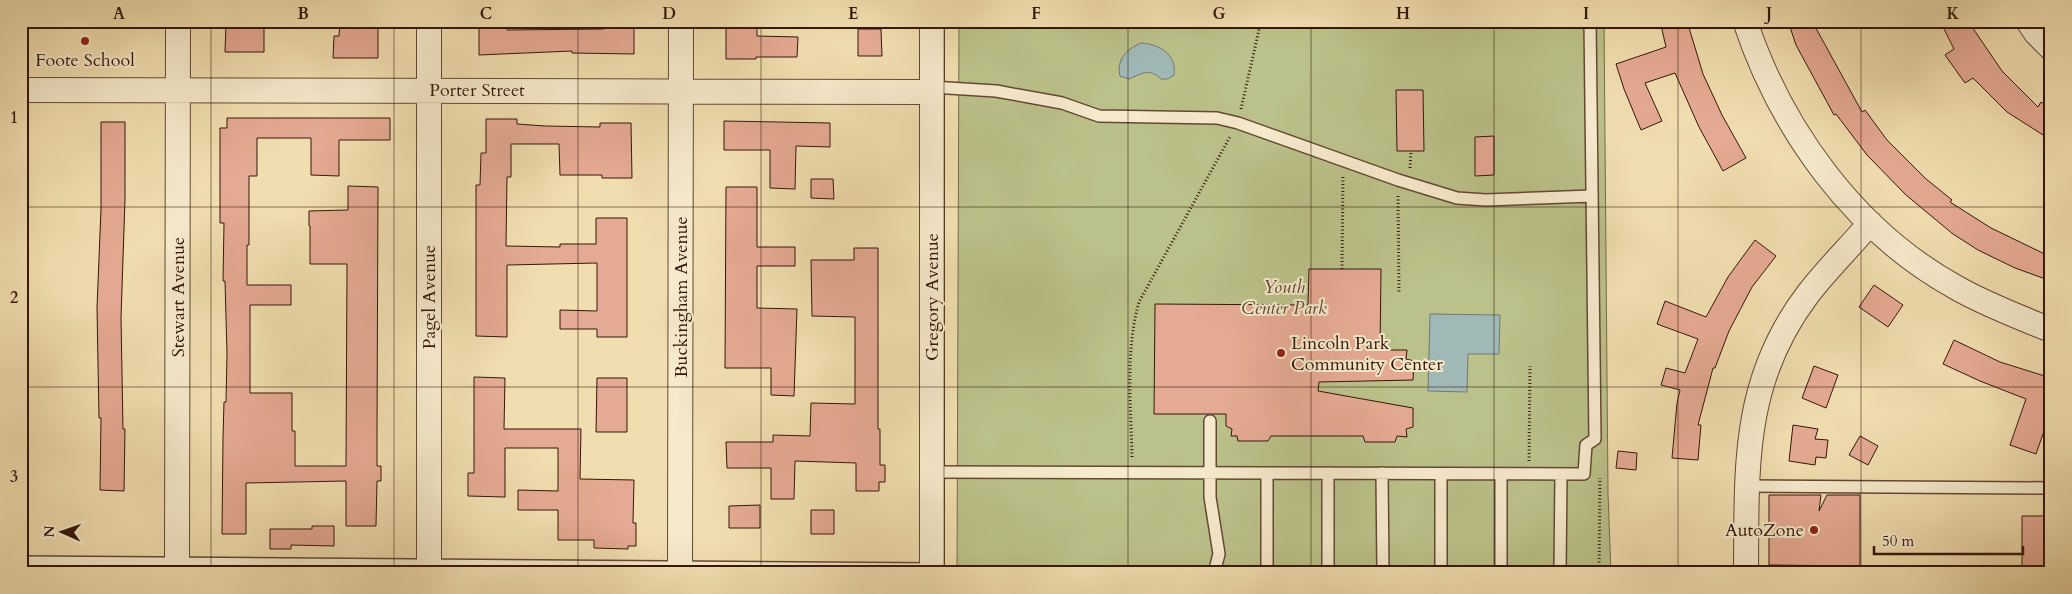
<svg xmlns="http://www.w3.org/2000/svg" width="2072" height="594" viewBox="0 0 2072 594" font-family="Cardo,serif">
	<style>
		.green { fill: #bbc18a; stroke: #786c4a }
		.water { fill: #a0b9b7; stroke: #757872 }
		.building { fill: #e5aa93; stroke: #35160a }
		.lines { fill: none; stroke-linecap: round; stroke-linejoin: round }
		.lane-casing { stroke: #644834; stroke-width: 14 }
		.street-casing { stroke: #644834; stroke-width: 26 }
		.path { stroke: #35160a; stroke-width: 3; stroke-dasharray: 1 2.5; stroke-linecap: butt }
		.lane { stroke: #f6eacc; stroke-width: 11 }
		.street { stroke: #f6eacc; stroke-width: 24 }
		.grid { fill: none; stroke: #35160a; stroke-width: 1; stroke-opacity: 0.55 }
		.poi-dot { fill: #8f2418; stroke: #f6eacc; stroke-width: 2 }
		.labels { text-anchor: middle; stroke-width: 4; stroke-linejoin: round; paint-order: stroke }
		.poi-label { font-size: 18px; fill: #35160a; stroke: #f6eacc }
		.street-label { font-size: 18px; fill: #35160a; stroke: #f6eacc }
		.park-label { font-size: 18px; font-style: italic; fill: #5d4930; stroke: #f6eacc }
		.neatline { fill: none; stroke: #35160a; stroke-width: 2 }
		.grid-label { font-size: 16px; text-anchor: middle; font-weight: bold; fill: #35160a }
	</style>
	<rect width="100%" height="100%" fill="#f1deb0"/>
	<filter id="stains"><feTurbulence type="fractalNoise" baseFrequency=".004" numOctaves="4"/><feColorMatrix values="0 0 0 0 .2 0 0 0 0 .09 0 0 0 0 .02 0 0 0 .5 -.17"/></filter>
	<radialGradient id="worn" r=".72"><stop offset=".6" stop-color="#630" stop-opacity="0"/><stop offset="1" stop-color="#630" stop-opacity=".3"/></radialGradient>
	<path class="green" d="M959,21H1604L1608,493L1611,573H957Z"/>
	<path class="water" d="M1141,43C1160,44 1177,55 1174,75L1168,79H1161C1149,68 1143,73 1129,79L1120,76C1116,59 1127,49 1141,43Z
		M1430,314L1500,315L1499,354H1468L1467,392L1428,391Z"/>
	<path class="building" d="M340,21H378V58H333L334,36H339Z
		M479,21H507V30L604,29V21H634V54L572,53V51L479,55Z
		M726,21H757V36L798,37L797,57H756V59H726Z
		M1660,21H1687L1703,74L1722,115L1746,158L1723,171L1699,127L1675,73L1645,83L1662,121L1641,130L1624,89L1616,64L1666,47Z
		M1788,21H1812L1862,112L1865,110L1887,140L1925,178L1952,200L1950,202L1991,228L2051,257V281L2015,268L1978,250L1953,234L1906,195L1867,155L1836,114L1834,115L1796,45Z
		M1940,21H1968L2002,71L2038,107L2041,102L2051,109V140L2007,112L1973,78L1965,83L1945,55L1954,49Z
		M226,24H264V52H225Z
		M858,29H881L882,56H858Z
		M1396,90H1423L1424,151H1397Z
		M227,118H390V140H339V176L311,175V138H257V176H249V245H247V285H291V305H250V393H292V431H295V466H346L347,264H310V226H309V211L348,210V186L378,187L377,432V466H381V481H377L376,526H346V481L246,483V534H222L223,438L224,402H226L227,354L225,281H223L224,223H220V128H227Z
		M486,119H517V124L545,126L600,127V123H631L632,178H602V175H560L559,144H511V177H507L506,246L560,247V244H596V218H627V337H597V329H560V310L597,311V263L507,265V337L476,336V185H480L481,153H486Z
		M724,121L830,123V147L796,146L795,189L770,188V150H724Z
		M101,122H125V199L121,318L123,429H125L124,491L100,490L101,418H99L97,308L101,209Z
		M1494,136V175L1475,176V137Z
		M811,179H833L834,199L811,198Z
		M726,187H757V247H795V266H757V308L797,309L794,396L771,395V368H725Z
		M1755,240L1776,256L1752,287L1729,331L1715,368H1713L1698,425H1701L1698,460L1672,458L1677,403L1680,390L1661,385L1666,368L1685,373L1698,339L1657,324L1665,301L1706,317L1728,277Z
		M854,248H878V429H880V465H885V482H879V491H856V463L795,461L794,499H771V468H727L726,442H773V435L810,436L811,403L855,404V317L812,316L811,260H854Z
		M1309,269H1381L1380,350H1407L1406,359L1414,361L1413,380L1319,382L1318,391L1413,408V427L1406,429L1407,437L1397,436L1395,442H1365L1363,436H1271L1268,441H1238L1237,436H1231L1232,429L1226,426V414H1154L1155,304L1308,305Z
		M1874,285L1903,305L1888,327L1859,307Z
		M1954,340L2000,362L2051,378V411L2036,454L2010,445L2026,399L1980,381L1943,364Z
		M1814,366L1838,375L1826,408L1802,398Z
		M474,377L505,378L504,429H581L580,479L634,480L633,523H636V546H628V549L594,548V540H558V510H518V490L558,491V448H505V497L468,496V473H474Z
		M597,378H627V432H596Z
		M1793,425L1818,429L1815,439L1828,440L1826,458L1816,457L1815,465L1789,461Z
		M1860,436L1878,446L1868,465L1849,455Z
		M1618,451L1637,453L1636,470L1616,468Z
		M1769,495H1821L1819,511L1827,495H1860V566L1769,565Z
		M760,505V528H729V506Z
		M811,510H834V534H811Z
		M2022,516H2051V573H2022Z
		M312,526H334V546L291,545V549H270V529H312Z"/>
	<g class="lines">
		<g class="lane-casing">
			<path id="lane" d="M932,87L996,91L1062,103L1099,116L1217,118L1238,123L1398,180L1457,198L1486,200L1592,196
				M1210,421V497L1219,554L1214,573
				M932,472L1584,474L1586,445L1595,439L1590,21
				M1382,473L1383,573
				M1441,474V573
				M1501,474V573
				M1747,486L2051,488
				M21,562L933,569
				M1267,573V473
				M1328,573V473
				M1560,573L1561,474"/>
		</g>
		<g class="street-casing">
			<path id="street" d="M932,21V573
				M1745,21C1781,130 1855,232 1957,288C1987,305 2019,317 2051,330
				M2028,21L2036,33L2051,48
				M21,90L932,92
				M177,573L178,21
				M429,573V21
				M680,573L681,21
				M1746,573C1747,469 1741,382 1808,294C1827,269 1850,247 1870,223"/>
		</g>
		<path class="path" d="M1241,109L1261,21
			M1410,168L1411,151
			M1398,196L1399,293
			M1342,269L1343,175
			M1132,457C1131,406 1125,351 1139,302L1231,135
			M1529,461L1530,366
			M1599,573L1600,478"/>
		<use href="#lane" class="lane"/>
		<use href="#street" class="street"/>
	</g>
	<path class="grid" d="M211,21V573M394,21V573M578,21V573M761,21V573M944,21V573M1128,21V573M1311,21V573M1494,21V573M1678,21V573M1861,21V573M21,207H2051M21,387H2051"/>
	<g class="poi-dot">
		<circle cx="85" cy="41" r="5"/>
		<circle cx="1281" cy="353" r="5"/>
		<circle cx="1814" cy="530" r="5"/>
	</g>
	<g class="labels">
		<g class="poi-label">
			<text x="85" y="66">Foote School</text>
			<text x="1291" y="349" text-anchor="start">Lincoln Park<tspan x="1291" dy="21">Community Center</tspan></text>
			<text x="1804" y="536" text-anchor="end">AutoZone</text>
		</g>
		<g class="street-label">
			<text x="477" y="96">Porter Street</text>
			<text transform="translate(178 297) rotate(-90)" y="6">Stewart Avenue</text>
			<text transform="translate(429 297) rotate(-90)" y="6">Pagel Avenue</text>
			<text transform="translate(681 297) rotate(-90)" y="6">Buckingham Avenue</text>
			<text transform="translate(932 297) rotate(-90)" y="6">Gregory Avenue</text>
		</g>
		<g class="park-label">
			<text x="1284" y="293">Youth<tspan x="1284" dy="21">Center Park</tspan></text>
		</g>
	</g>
	<rect width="2072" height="594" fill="none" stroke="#f1deb0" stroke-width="55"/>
	<g transform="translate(62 532) rotate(272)" stroke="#f6eacc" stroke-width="4" paint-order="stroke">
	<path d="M0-4L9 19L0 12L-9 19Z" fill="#35160a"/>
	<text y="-8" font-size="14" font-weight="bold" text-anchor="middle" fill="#35160a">N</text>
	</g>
	<path d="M1874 546v8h149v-8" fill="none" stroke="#35160a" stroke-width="2.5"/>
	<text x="1882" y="546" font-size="15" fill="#35160a" stroke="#f6eacc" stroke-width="4" paint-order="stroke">50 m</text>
	<rect x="28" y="28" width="2016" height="538" class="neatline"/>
	<g class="grid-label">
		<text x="119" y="19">A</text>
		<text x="303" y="19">B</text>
		<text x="486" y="19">C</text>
		<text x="669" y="19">D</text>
		<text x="853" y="19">E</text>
		<text x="1036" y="19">F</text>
		<text x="1219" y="19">G</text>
		<text x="1403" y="19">H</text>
		<text x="1586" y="19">I</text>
		<text x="1769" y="19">J</text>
		<text x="1953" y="19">K</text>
		<text x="14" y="123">1</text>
		<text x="14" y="303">2</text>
		<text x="14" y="482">3</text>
	</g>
	<rect width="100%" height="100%" filter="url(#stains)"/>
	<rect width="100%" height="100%" fill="url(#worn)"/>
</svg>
